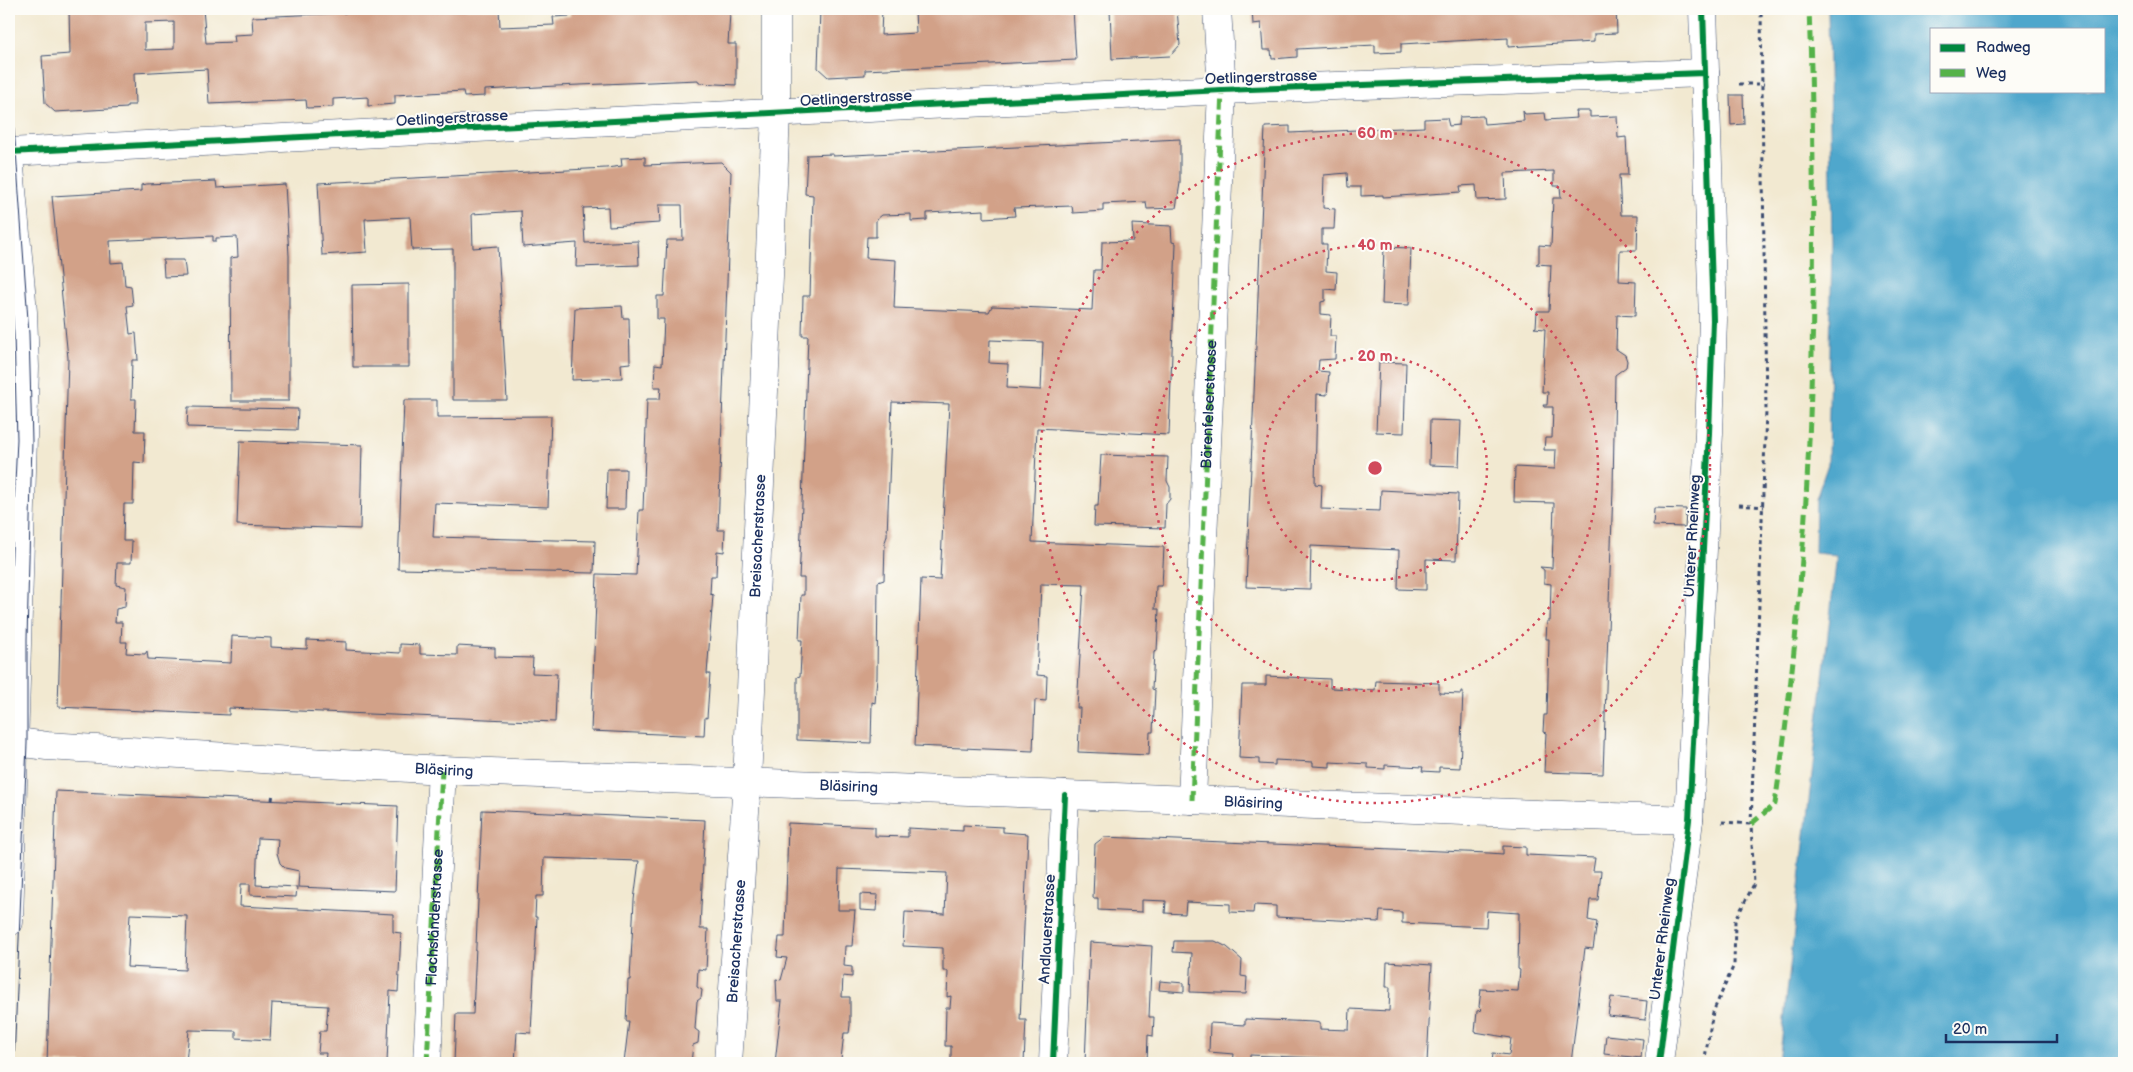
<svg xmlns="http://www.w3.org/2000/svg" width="2133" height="1072" viewBox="0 0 2133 1072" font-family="'Balsamiq Sans',sans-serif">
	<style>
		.water { fill: #4fa7cc; stroke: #356b95; fill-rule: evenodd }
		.building { fill: #d2a188; fill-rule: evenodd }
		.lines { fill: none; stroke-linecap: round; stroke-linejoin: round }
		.minor-casing { stroke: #3b4b6f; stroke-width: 29 }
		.path { stroke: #3b4b6f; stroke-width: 3; stroke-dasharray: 4 4; stroke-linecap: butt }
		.minor { stroke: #fff; stroke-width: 28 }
		.tram { stroke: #1b2f5e; stroke-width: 1 }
		.quiet { stroke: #55b248; stroke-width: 5; stroke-dasharray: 10 5; stroke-linecap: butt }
		.cycleway-casing { stroke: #fdfcf7; stroke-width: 9 }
		.cycleway { stroke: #00873e; stroke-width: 6 }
		.ring { fill: none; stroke: #d1495b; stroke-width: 2.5; stroke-dasharray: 2.5 5 }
		.labels { text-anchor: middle; stroke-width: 4; stroke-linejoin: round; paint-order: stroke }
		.street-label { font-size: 15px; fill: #1b2f5e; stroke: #fdfcf7 }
		.centre { fill: #d1495b; stroke: #fdfcf7; stroke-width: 2.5 }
		.ring-label { font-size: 15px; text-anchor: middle; font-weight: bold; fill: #d1495b; stroke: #fdfcf7; stroke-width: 4; stroke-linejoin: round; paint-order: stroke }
	</style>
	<rect width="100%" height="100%" fill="#fdfcf7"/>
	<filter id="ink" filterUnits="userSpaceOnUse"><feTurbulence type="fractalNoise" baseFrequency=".02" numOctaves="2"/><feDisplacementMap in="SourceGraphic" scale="10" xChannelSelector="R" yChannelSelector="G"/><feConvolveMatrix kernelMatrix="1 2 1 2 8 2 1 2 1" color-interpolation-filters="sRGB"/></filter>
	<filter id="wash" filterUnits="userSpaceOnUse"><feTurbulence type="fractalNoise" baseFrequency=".0096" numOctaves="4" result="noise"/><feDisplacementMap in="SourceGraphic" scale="20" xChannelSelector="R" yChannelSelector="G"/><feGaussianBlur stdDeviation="1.12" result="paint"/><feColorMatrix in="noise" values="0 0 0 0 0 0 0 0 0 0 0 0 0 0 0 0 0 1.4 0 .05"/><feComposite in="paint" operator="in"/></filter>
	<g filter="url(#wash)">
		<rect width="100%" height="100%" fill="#f2e9d1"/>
		<path class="water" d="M1828,9H2124V1063H1779L1837,555L1815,553L1816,499L1828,464L1832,242ZM1932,29H2104V91H1932Z"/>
		<g id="blocks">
			<path class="building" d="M69,9H203L206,43L235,42L234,35L253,34L252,17L346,13V9H499L500,27L554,25L553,17L570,16V9H633V13L663,11V9H737V13H730L728,44H736V85L699,83L698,80L556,86L485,90V96L464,97L463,91L395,95V104L368,106V97L333,99V107L307,108L306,100L209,104L207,69L134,73L135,105H127V108L55,112L45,103L42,56L70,54ZM174,22V49L145,50V23Z
				M820,9H882L881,35L916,33L915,9H1073L1076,60L865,70V75L828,77L818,68Z
				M1110,9H1177L1180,45L1170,56L1112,59Z
				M1252,9H1616L1617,33L1594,34V42L1508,47V38L1401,44V52L1375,53V45L1297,49V57L1272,59L1271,50H1263L1261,23L1253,24Z
				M1730,95H1743L1744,124L1731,125Z
				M1523,111L1525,114L1545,113L1546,120L1577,118L1576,111H1590V117L1617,116L1618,138L1626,137L1628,175H1619L1621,215H1638L1637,250H1620L1619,281L1636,282L1635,316L1617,315L1616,349L1625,355L1627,361L1626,367L1615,375L1613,489L1603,774L1544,772L1546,733L1543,732L1544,715H1547L1549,639H1546L1547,621H1550L1551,584L1544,583V570L1540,567L1552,568L1554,503L1514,502L1515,467L1555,469L1556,450H1544L1545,438H1552L1553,407H1544L1543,405H1547L1548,392H1542L1545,329L1534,328L1536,327L1537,311H1549L1551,265L1536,264L1539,262V245L1551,246L1553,198H1561L1560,186H1554V171L1505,173L1506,199L1477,200L1476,185L1460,186L1461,192L1383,197V195L1361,196V187H1348L1347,173L1324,175L1323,208L1335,209L1334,229H1322V244H1327L1326,271L1337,272L1336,290L1325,289V301L1321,302V314L1331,315L1330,336H1336L1335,359L1319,360L1318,371L1329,372L1327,395L1317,394L1315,484L1322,485L1321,509L1380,511L1381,490L1458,494L1456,560L1426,559V590L1398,589L1399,550L1311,546L1310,589L1246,587L1265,127L1290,126V133L1424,127V119L1447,118L1449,126L1459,125L1460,117L1483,116L1484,124L1524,121Z
				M1180,139V183L1176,208L1147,209L1146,202L1103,204V211L1073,213L1072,206L1014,208L1015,216L984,218V210L927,213V220L911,221V214L882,215L876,220V237H867L866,258L896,260L894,308L989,312L992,306L1092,310L1094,270H1101L1102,242L1133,241L1132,224L1171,226L1172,242L1176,243L1169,435L1037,428L1032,542L1164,547L1162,586H1156L1155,609H1159L1157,651L1154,652L1152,689L1155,690L1153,732H1150L1149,755L1078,752L1080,708H1077L1084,585L1041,584L1037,675L1047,676L1046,701L1035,700L1033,751L915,746L921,579L940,580L949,404L892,402L887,536L885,542L884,580L878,582L877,677L875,703L872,702L871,743L797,740V677L800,676L802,640H799L801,595H804V578H799L800,559L808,336H802L803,296H810L813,199V195L805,194L807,155L833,154V156ZM990,340L1043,342L1041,390L1007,388L1008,364L989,363Z
				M645,157V165L721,162L731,172L718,530H725L724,552L717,551L716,576H711L710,594L713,595L707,674H710L707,718L705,717L704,736L591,731L597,574L636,575L639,510H643L647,399H660L661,387H654L655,364L662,365L664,319H657V296H664L667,240H683L682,205H659L660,223L609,226L608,207L583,208L585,243L638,241L639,265L576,267L577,243L523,247L521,211L472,214L473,248L498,246L507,400H453V249L412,250L410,217L385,218L365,219L367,252L322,255L318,183L606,168L622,166L621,158Z
				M216,181L217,188L285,184L289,256V401H231L230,258L238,257L237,237L216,238V241H213V236L110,241L111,263L123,262L125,285L131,286L133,305L127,306L130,334L136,333L138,360H132L131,399H136L135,431H145L144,463L134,462L133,504H124L123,541H132L131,563H117L116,585L126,587L125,607L116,609L115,622H122L121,642H127L126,653L145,654L147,651L148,659L231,663L232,636L271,638V647L307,649V640L346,642V650L400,653V644L420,645V654L457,655V646L495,648V657L533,658L532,673L557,674L555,722L229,708V715L58,707L68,358L52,196L141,191V185L146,184Z
				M1384,247L1411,248L1409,305L1382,304Z
				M163,260H184L186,276L164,277Z
				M409,284V367H353L352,285Z
				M622,306L623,318H629L630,363L621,364L622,378L572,380L575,308Z
				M1379,362L1406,363L1404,433L1376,432Z
				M404,400H437V417L551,416L548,507L435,503L433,537L595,541L594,573L398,569Z
				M188,407L298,409L297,430L187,427Z
				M1430,420L1461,421L1459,466L1429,465Z
				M240,441L362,445L360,529L237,525Z
				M1101,455L1168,457L1167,481L1170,487V499L1166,504L1165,528L1094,526L1095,506H1098Z
				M607,469H626L625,509H606Z
				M1654,508L1686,509L1685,530L1683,527L1653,526Z
				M1266,676L1330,679V688L1375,690L1376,681L1439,683V693L1461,694V691H1463L1460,768L1439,767V772L1422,771L1423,767L1385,765V769L1368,768V764L1330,762V767L1313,766V762L1275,760V765L1259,764V759L1239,758L1242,685H1266Z
				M56,791L398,806L395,891L298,887L299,871L285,868L280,863L277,853L278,839L258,838L256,885L297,887L296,897L250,895V884H241V886L240,906L393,914V932L401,933L398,992L390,991L387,1063H325L326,1053H318L320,1031H326L328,1006L272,1003L270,1040L236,1038V1031L189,1030L186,1063H47ZM130,914L187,916L185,970L127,967Z
				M482,810L705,820L700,929H708L706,970L698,969L697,987L702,990L701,998L697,1001L695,1029L699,1032L698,1043L693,1045L691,1063H624L629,1021H626L628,980H630L634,900L639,861L544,858L543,896H536L535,917H537L531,1033L517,1032L515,1063H454L456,1014H473Z
				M788,823L875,827V836L908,837V828L963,831V825L1003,827V832L1028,834L1020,1020H1026L1024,1063H951V1046H945L946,1008H950L951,996L947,997L948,971H943V948L903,946L905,912L945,914L947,873L839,869L838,910H855L852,946H845L844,966L852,967V977L843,976L842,997H850V1025L849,1033H844L841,1059L852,1060V1063H775L782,1001H777L776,979L781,980L787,958L777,957L779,937H785Z
				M1104,837L1489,853L1503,854V846L1526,847V855L1595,858L1593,871H1601L1598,900H1590L1588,920L1597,922L1593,949L1585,948L1571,1063H1492L1493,1053L1509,1055L1511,1038L1475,1032L1477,1011L1482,1010L1479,1007L1481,989L1518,991L1520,970L1518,969L1519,913L1487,911L1486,927L1402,923V912L1380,911L1379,922L1276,917V906L1254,905L1253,913L1230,912V904L1186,902L1185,914L1165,913L1166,901L1142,900V912L1098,910V898H1093L1095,844Z
				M860,894L878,895L877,911L860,910Z
				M1174,941H1215L1227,947L1242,960L1241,976L1247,977L1246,994L1190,992L1192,953L1173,952Z
				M1090,942L1152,946L1149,1017H1154L1153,1036L1148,1035L1147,1063H1085Z
				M1387,962L1432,965L1427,1063L1250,1055V1063H1233L1234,1054L1209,1052L1210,1023L1245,1025V1019L1314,1022L1320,1023V1029L1349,1030L1350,1009L1389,1011L1390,987H1386Z
				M1160,981L1184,983V992L1159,990Z
				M1611,997L1647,1001L1645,1020L1608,1016Z
				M1606,1035L1643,1039L1641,1058L1604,1054Z"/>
		</g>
	</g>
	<g filter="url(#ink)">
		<use href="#blocks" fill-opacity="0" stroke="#3b4b6f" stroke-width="1"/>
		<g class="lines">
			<g class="minor-casing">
				<g id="minor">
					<path d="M9,152L1222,90L1705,73"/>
					<path d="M9,157L23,312L25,367L9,922"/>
					<path id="s1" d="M9,741L47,746L442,770L1689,820"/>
					<path id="s2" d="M1192,800L1222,90L1217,9"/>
					<path d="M427,1063L442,770"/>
					<path id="s3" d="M728,1063L747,782L776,115V9"/>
					<path d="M1053,1063L1065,795"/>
					<path d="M1659,1063L1689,820L1709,433L1713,320L1703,9"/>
				</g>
			</g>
			<path class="path" d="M1739,84H1764
				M1739,505L1764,507
				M272,800L273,793
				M1722,822L1751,824
				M1704,1063L1713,1012L1734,965L1735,921L1754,884L1751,824L1766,411L1761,9"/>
			<use href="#minor" class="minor"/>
			<path class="tram" d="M9,80L16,151L29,334L32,441L27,639V743L14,1063
				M9,265L14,335L17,439L9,618"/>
			<g class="quiet">
				<path d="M1192,800L1222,90"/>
				<path d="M1751,824L1775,804C1814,541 1819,273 1809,9"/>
				<path id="s4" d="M427,1063L442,770"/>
			</g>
			<g class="cycleway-casing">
				<path id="cycleway" d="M9,152L1222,90L1705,73
					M1053,1063L1065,795
					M1659,1063L1689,820L1709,433L1713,320L1703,9"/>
			</g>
			<use href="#cycleway" class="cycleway"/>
		</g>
	</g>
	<g class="ring">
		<circle cx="1375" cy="468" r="112"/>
		<circle cx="1375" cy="468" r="223"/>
		<circle cx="1375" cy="468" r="335"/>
	</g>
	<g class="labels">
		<g class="street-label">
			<text transform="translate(1261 77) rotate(-2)" y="5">Oetlingerstrasse</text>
			<text transform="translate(856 98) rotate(-3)" y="5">Oetlingerstrasse</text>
			<text transform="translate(452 118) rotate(-3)" y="5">Oetlingerstrasse</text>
			<text dy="5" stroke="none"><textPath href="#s2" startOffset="396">Bärenfelserstrasse</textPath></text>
			<text dy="5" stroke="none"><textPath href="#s3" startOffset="528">Breisacherstrasse</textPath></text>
			<text transform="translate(1692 536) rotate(-87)" y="5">Unterer Rheinweg</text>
			<text dy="5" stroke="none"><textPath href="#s1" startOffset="436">Bläsiring</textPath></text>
			<text dy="5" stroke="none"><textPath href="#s1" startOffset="841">Bläsiring</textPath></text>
			<text dy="5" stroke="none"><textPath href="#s1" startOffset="1246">Bläsiring</textPath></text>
			<text dy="5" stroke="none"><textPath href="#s4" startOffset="146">Flachsländerstrasse</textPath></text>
			<text transform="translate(1047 929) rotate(-87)" y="5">Andlauerstrasse</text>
			<text transform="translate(1662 939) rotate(-83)" y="5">Unterer Rheinweg</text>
			<text dy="5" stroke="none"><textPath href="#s3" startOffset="122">Breisacherstrasse</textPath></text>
		</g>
	</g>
	<circle cx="1375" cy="468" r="8" class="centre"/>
	<g class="ring-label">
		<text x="1375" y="138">60 m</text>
		<text x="1375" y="250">40 m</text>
		<text x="1375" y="361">20 m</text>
	</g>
	<rect width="2133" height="1072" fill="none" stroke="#fdfcf7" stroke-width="30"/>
	<rect x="1930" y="28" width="175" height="65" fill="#fdfcf7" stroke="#a3aaba"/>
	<rect x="1940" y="44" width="25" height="8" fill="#00873e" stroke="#a3aaba"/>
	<text x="1976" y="52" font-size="15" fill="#1b2f5e">Radweg</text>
	<rect x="1940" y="69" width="25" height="8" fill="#55b248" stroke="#a3aaba"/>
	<text x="1976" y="78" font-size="15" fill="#1b2f5e">Weg</text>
	<path d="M1946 1034v8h111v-8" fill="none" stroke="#1b2f5e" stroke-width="2.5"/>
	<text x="1953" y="1034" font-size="15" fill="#1b2f5e" stroke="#fdfcf7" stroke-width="4" paint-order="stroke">20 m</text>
</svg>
